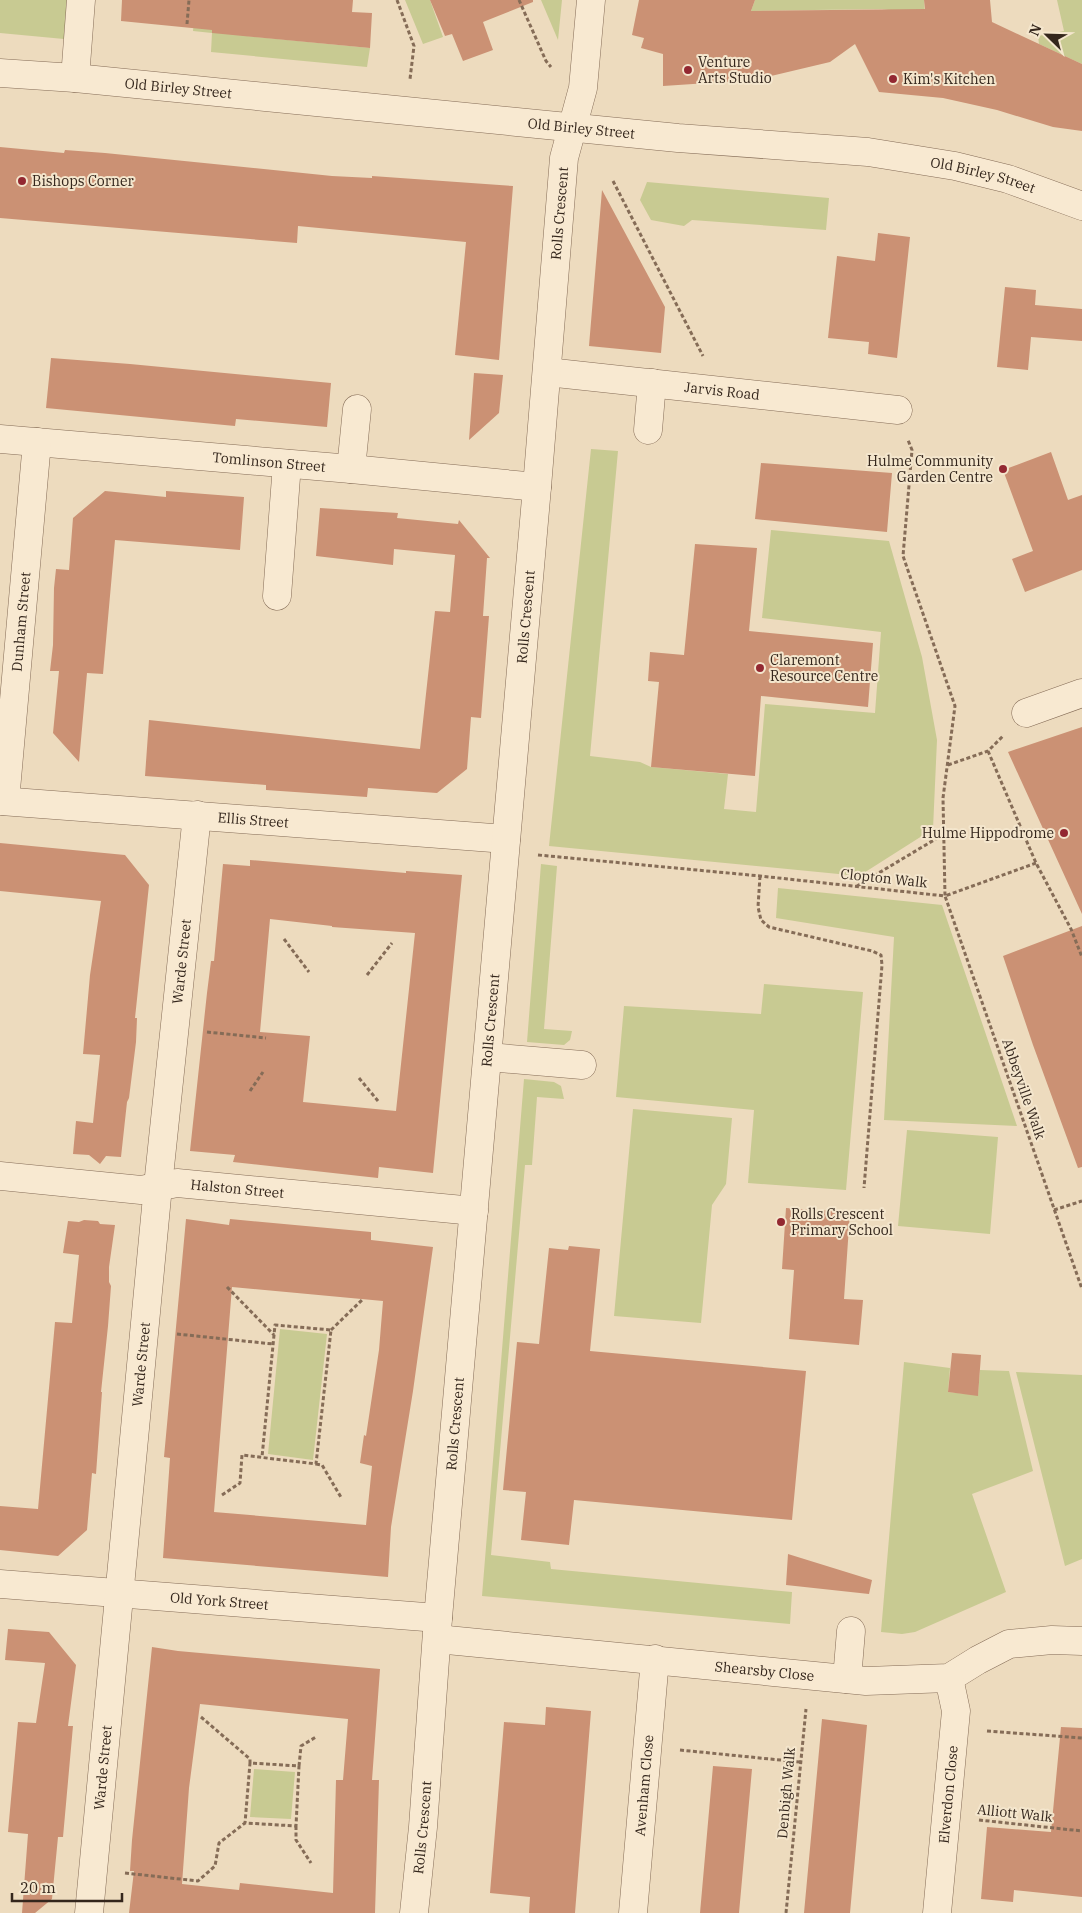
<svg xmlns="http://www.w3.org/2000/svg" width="1082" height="1913" viewBox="0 0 1082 1913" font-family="'IBM Plex Serif',serif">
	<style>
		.green { fill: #c8ca92 }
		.building { fill: #cb9174; fill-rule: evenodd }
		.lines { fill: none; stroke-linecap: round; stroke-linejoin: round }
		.minor-casing { stroke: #856c57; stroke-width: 29 }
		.path { stroke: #856c57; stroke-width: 3; stroke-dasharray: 4 2.5; stroke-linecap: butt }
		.minor { stroke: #f8e9d1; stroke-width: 28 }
		.poi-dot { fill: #932831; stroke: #f4e6cd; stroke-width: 2 }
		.labels { text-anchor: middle; stroke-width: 4; stroke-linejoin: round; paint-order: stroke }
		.poi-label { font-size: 14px; fill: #34261c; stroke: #f4e6cd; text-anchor: start }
		.street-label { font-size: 14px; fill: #34261c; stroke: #f4e6cd }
	</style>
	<rect width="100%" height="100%" fill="#eddbbe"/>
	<path class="green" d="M0,0H67L64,39L0,33Z
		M196,0L247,36L370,48L367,67L211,52L212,33L193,31Z
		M405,0H430L443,37L423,44Z
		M541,0H562L558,40Z
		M755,0H924L925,15L882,9L751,11Z
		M1057,0H1082V64L1039,44L1038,36L1064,31Z
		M647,182L829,198L826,230L692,220L684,226L651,220L640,200Z
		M591,449L618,451L590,756L640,762L651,767L728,774L724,809L756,812L765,704L875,713L881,632L762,618L771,530L889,541L922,657L937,740L933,829L859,876L549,846Z
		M541,864L557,866L544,1029L572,1031L570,1040L564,1045L527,1042Z
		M778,888L942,905L1017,1126L884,1120L894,937L776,918Z
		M764,984L863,992L846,1190L748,1183L754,1110L616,1097L624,1006L761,1014Z
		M524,1079L554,1082L561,1086L564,1099L537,1097L532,1165H525L491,1555L550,1562L551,1569L792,1592L790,1624L482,1596Z
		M633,1109L732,1118L726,1184L712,1205L701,1323L614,1316Z
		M907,1130L998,1137L990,1234L898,1226Z
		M280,1329L327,1334L313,1460L268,1454Z
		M904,1362L950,1368L948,1392L978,1395L980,1370L1009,1371L1033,1471L972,1494L1006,1592L915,1632L902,1634L881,1632Z
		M1016,1372L1082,1375V1559L1065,1566Z
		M254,1769L295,1772L291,1819L250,1817Z"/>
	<path class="building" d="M122,0H353L352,12L372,13L370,48L212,33V30L121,21Z
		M430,0H533V2L483,22L493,50L463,61L452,34L445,36Z
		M639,0H755L751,11L925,9L924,0H990L992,22L1082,64V131L1053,127L997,110L943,98L879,92L855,44L830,62L771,76L738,81L663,86V54L641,48L644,38L632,35Z
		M0,147L64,153L65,150L105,153L332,176L372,178V176L513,186L499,360L455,355L466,242L298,226L297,243L0,218Z
		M602,190L665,307L661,353L589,346Z
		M878,233L910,237L897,358L868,354L869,342L828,338L837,256L875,261Z
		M1005,287L1036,290L1035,305L1082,309V341L1031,337L1028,370L997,367Z
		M51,358L130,364L331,383L327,427L236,419L235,426L46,408Z
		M474,373L503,375L499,413L469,440Z
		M1051,452L1068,500L1082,495V570L1025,592L1012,559L1033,551L1003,470Z
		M761,463L892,473L887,532L755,519Z
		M105,491L166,497V491L244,497L240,550L115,540L103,674L87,673L79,762L53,733L59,671H50L53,645L54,588L56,569L69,570L73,518Z
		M320,508L398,513L397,518L458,524L459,520L490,558H487L483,616H489L481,718L471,717L467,769L437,793L368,788L367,797L266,790V785L145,776L149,720L420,749L435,611L450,612L455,555L394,549L393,565L316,556Z
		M695,544L757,548L749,631L873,643L868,707L761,696L755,776L651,767L659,682L648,681L650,652L684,655Z
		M1082,727V914L1008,752Z
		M0,843L125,855L149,885L135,1018H137L136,1042L129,1098L127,1102L121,1157L106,1156L100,1164L89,1155L73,1154L76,1121L93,1123L100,1055L83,1054L90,975L101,901L0,891Z
		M250,860L406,873V871L462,875L433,1173L379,1167L378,1178L233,1162L235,1155L190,1151L207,993L211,961H214L223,864L250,866ZM270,919L332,926V927L415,933L396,1111L303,1102L310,1036L260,1032Z
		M1082,926V1167L1078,1168L1033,1045L1003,956Z
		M786,1208L850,1212L844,1299L863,1300L859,1345L789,1339L794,1270L782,1269Z
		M186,1219L229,1225L230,1219L371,1232V1240L433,1247L413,1391L391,1527L388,1577L163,1558L170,1458L164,1457ZM232,1287L383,1301L379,1350L366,1436L364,1435L360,1463L372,1466L366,1525L214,1512Z
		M84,1220L98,1221L100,1224L115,1225L109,1267V1282L111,1286L108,1326L101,1392H102L96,1474L92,1473L87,1530L58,1556L0,1550V1506L38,1509L55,1322L72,1323L79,1255L63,1253L68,1221L79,1222Z
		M569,1246L600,1249L590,1351L806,1371L792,1520L574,1500L569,1545L521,1540L526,1492L503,1490L517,1342L539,1344L549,1248L568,1250Z
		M952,1353L981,1355L978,1396L948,1392Z
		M788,1554L872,1580L869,1594L786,1585Z
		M8,1629L49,1632L76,1665L68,1726H73L63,1837H58L52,1899L35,1913H22L28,1834L8,1832L18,1722L36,1723L45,1663L5,1660Z
		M152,1647L178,1651L380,1669L372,1780H379L375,1913H129L134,1871H130L132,1840ZM200,1704L348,1719L343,1780H336L333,1893L240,1883L239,1890L182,1884L189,1788Z
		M546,1707L591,1711L575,1913H529L530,1897L490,1893L504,1722L545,1725Z
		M822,1719L867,1725L850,1913H804Z
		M1061,1727L1082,1728V1897L1014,1890L1013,1902L981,1899L987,1827L1051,1832Z
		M713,1766L752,1769L739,1913H700Z"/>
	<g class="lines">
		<g class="minor-casing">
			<g id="minor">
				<path id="s1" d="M0,73L75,78L678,138L868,152L955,166L1008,179L1082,206"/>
				<path d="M75,78L81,0"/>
				<path id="s2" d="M547,372L898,410"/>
				<path d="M648,430L652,383"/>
				<path id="s3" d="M0,439L351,469L537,487"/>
				<path d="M351,469L357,409"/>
				<path d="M277,596L287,464"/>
				<path d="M1026,713L1082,693"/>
				<path id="s4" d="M0,801L506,839"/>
				<path id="s5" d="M5,801L37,442"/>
				<path d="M488,1057L582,1065"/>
				<path id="s6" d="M0,1176L141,1190L177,1183L474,1211"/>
				<path id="s7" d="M0,1584L438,1618"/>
				<path id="s8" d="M437,1639L866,1681L949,1678L978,1660L1009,1644L1052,1640L1082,1641"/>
				<path d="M847,1679L851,1631"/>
				<path id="s9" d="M89,1913L158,1186L197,815"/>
				<path id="s10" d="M414,1913L423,1827L438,1618L537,487L564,158L583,88L591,0"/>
				<path id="s11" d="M633,1913L655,1659"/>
				<path id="s12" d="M937,1913L956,1711L949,1678"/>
			</g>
		</g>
		<path class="path" d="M397,0L414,46L410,79
			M519,0L546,61L551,67
			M187,24L189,0
			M613,181L703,356
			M988,751L1036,863L1071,929L1082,957
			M948,765L988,751L1003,736
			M538,855L760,876L945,896L943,798L955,706L903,556L912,450L908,440
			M1036,863L945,896L1082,1289
			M760,876L758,907L761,920L769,927L872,951L881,955L882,965L864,1188
			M857,886L944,834
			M284,939L309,972
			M367,975L392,943
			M207,1032L266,1038
			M359,1078L378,1101
			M250,1091L263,1072
			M1054,1210L1082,1201
			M227,1287L274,1335
			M331,1330L362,1300
			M177,1334L273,1344
			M316,1464L322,1465L342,1499
			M222,1495L240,1483L242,1455L316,1464L331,1330L275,1325L262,1457
			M201,1717L250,1759V1763
			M987,1731L1082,1738
			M680,1750L800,1762
			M299,1766L301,1746L316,1737
			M979,1820L1082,1831
			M296,1826V1840L311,1863
			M125,1873L198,1881L215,1866L219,1843L245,1823L296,1826L299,1766L250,1763L245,1823
			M786,1913L806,1709"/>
		<use href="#minor" class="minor"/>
	</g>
	<g class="poi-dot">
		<circle cx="688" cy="70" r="5"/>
		<circle cx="893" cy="79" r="5"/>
		<circle cx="22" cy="181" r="5"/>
		<circle cx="1003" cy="469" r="5"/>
		<circle cx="760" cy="668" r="5"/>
		<circle cx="1064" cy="833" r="5"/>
		<circle cx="781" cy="1222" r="5"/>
	</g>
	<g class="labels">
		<g class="poi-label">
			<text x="698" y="67">Venture<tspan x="698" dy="16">Arts Studio</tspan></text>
			<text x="903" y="84">Kim's Kitchen</text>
			<text x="32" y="186">Bishops Corner</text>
			<text x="993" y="466" text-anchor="end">Hulme Community<tspan x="993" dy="16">Garden Centre</tspan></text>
			<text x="770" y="665">Claremont<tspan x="770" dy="16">Resource Centre</tspan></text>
			<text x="1054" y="838" text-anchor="end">Hulme Hippodrome</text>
			<text x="791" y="1219">Rolls Crescent<tspan x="791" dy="16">Primary School</tspan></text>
		</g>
		<g class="street-label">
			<text dy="5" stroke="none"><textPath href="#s1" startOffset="179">Old Birley Street</textPath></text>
			<text dy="5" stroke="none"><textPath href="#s1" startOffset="584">Old Birley Street</textPath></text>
			<text dy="5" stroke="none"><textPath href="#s1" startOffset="989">Old Birley Street</textPath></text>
			<text dy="5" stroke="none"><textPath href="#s10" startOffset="1706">Rolls Crescent</textPath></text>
			<text dy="5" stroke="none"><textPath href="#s2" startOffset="176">Jarvis Road</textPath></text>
			<text dy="5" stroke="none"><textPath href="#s3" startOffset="270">Tomlinson Street</textPath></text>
			<text dy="5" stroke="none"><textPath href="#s10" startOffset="1301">Rolls Crescent</textPath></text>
			<text dy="5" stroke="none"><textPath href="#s5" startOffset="180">Dunham Street</textPath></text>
			<text dy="5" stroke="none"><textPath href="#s4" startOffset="254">Ellis Street</textPath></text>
			<text transform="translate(884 878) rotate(6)" y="5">Clopton Walk</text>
			<text dy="5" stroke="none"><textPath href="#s9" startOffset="956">Warde Street</textPath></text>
			<text dy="5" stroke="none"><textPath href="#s10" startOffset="896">Rolls Crescent</textPath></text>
			<text transform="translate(1024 1089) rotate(71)" y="5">Abbeyville Walk</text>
			<text dy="5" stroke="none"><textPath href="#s6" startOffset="239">Halston Street</textPath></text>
			<text dy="5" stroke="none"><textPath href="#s9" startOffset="551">Warde Street</textPath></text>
			<text dy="5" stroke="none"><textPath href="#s10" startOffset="491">Rolls Crescent</textPath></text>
			<text dy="5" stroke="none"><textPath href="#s7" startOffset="220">Old York Street</textPath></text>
			<text dy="5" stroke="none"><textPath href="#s8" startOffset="329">Shearsby Close</textPath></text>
			<text dy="5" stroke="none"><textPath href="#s9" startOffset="146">Warde Street</textPath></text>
			<text dy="5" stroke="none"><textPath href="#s11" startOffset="128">Avenham Close</textPath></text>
			<text transform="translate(786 1793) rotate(-85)" y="5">Denbigh Walk</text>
			<text dy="5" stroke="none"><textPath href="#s12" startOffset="119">Elverdon Close</textPath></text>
			<text transform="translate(1015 1813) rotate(6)" y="5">Alliott Walk</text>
			<text dy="5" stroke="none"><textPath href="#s10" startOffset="86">Rolls Crescent</textPath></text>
		</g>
	</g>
	<g transform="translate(1047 35) rotate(293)" stroke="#f4e6cd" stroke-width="4" paint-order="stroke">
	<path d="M0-4L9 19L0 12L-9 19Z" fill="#34261c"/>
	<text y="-8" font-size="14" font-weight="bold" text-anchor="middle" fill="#34261c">N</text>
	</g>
	<path d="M12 1893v8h110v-8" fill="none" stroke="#34261c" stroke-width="2.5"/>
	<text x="20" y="1893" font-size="15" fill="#34261c" stroke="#f4e6cd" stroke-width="4" paint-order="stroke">20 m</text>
</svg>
